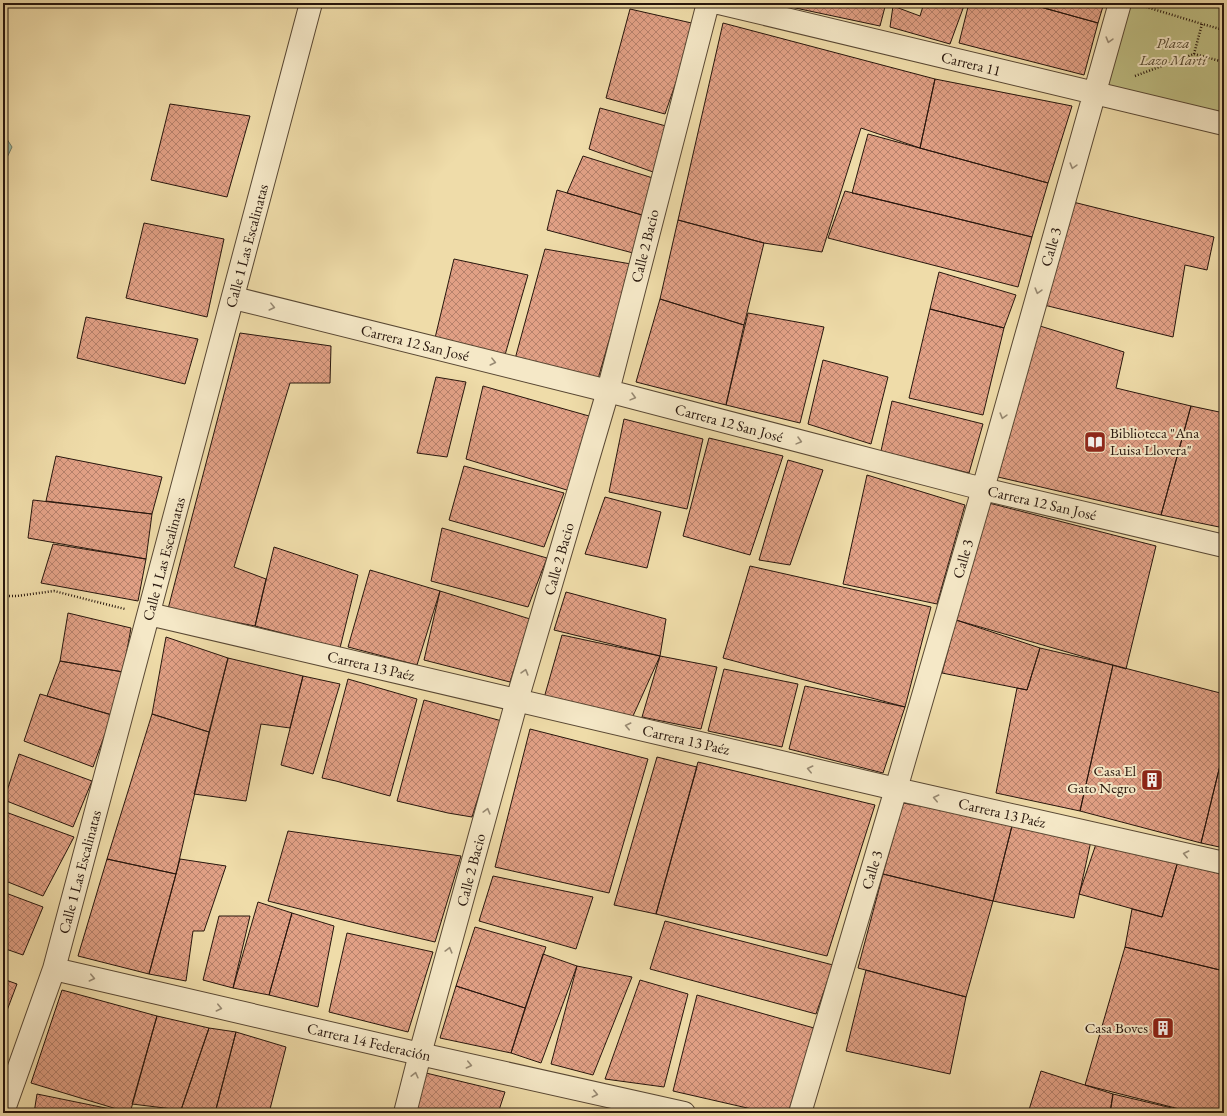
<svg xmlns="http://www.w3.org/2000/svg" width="1227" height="1116" viewBox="0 0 1227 1116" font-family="'EB Garamond',serif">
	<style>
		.green { fill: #bfbf84; stroke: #736a48 }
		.water { fill: #9abca6; stroke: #6c7a69 }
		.building { fill: url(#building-cross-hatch); stroke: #27160d }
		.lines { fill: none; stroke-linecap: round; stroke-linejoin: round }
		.street-casing { stroke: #594834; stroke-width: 24 }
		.path { stroke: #27160d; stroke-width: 2.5; stroke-dasharray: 1 2; stroke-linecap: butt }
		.street { stroke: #f5e8c7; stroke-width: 22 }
		.oneway { stroke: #988a73 }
		.labels { text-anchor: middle; stroke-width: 4; stroke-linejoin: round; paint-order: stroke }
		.park-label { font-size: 15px; font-style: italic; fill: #554931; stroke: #f5e8c7 }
		.street-label { font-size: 15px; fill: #27160d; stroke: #f5e8c7 }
		.poi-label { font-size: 15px; fill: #27160d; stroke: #f5e8c7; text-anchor: end }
	</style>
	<defs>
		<pattern id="building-cross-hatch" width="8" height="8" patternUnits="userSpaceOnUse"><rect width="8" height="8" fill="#e1a085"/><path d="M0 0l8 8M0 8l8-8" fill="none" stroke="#b6816b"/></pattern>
	</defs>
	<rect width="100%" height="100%" fill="#efdca9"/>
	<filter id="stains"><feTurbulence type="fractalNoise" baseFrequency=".005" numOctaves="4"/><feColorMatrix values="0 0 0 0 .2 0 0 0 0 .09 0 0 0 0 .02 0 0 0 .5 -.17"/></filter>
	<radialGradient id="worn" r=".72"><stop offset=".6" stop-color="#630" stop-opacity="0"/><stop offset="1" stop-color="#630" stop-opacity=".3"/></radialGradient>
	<path class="green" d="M1130,3H1224V114L1106,87Z"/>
	<path class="water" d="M3,133L12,147L3,166Z"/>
	<path class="building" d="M787,3H886L880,26L786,6Z
		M924,3H965L950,44L890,27L893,6L920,16Z
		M969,3H1026L1098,23L1084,75L959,43Z
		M1026,3H1104L1098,23Z
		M630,9L696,24L665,114L606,98Z
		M723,23L935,79L920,148L861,128L822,252L764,243L678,220Z
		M935,79L1072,106L1048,183L920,148Z
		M170,104L250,116L227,197L151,180Z
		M600,108L666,126L653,172L589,149Z
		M868,134L1048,183L1032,237L852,193Z
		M583,156L656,179L642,215L567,193Z
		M557,190L642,215L633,253L547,230Z
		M845,191L1032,237L1018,287L828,238Z
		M1073,202L1214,237L1207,270L1185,265L1173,337L1044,305Z
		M678,220L764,243L744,325L660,299Z
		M144,223L224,239L207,317L126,298Z
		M545,249L631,264L598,379L515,359Z
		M454,259L528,275L505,355L435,338Z
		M939,272L1016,295L1004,328L930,309Z
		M660,299L744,325L726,405L636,382Z
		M930,309L1004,328L983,415L909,398Z
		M748,313L824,327L800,423L726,405Z
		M86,317L198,339L185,384L77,358Z
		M1040,326L1124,352L1116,388L1191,406L1161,515L998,477Z
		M240,333L331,346L330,383H290L234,567L266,579L255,626L168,609Z
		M823,360L888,377L871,444L808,424Z
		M436,377L466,382L447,457L417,453Z
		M483,386L589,416L570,491L466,459Z
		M892,401L983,424L969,473L881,451Z
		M1191,406L1224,413V528L1161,515Z
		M624,419L703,439L687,509L609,492Z
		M709,438L783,456L750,555L683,536Z
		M56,456L162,477L152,514L46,501Z
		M788,460L823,470L790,565L759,560Z
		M464,466L564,493L544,547L449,520Z
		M867,475L965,505L937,604L843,584Z
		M605,497L661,512L647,568L585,554Z
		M33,500L152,514L146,559L28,538Z
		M989,503L1156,546L1126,669L956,620Z
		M442,528L547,558L528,607L431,581Z
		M53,544L146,559L138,601L41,583Z
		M274,547L358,575L340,648L255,626Z
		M750,566L931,607L905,707L723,658Z
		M370,570L440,591L417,665L348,647Z
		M440,591L530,619L510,682L424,660Z
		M566,592L666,619L660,656L554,630Z
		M68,613L131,628L123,672L60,661Z
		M956,620L1040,648L1027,690L942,673Z
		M562,635L660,656L633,716L544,698Z
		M166,637L228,658L209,732L152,714Z
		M1040,648L1113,665L1080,811L996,793L1017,688L1027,690Z
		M660,656L717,667L701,729L642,717Z
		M228,658L303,676L290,728L261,724L246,801L194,794Z
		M60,661L123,672L112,715L47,696Z
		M1113,665L1224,694V749L1201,843L1080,811Z
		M724,669L798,684L782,747L708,731Z
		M303,676L340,684L313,774L281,765Z
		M348,679L417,699L390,796L336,781L322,778Z
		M805,686L905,707L883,773L789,749Z
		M40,694L112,715L93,767L24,741Z
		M424,700L502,721L472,817L448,813L397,801Z
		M152,714L209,732L176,874L107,859Z
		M530,729L648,759L609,893L495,867Z
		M1224,749V848L1201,843Z
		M19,754L92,781L73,827L4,800Z
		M657,757L697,767L656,914L614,905Z
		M698,762L875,805L827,956L656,914Z
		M903,803L1013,822L993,901L883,874Z
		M3,811L74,837L43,896L3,880Z
		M1013,822L1091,841L1074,918L993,901Z
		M288,831L461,856L435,942L367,926L268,901Z
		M1096,844L1178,861L1162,917L1079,894Z
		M107,859L176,874L149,974L78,956Z
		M180,859L226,866L204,931H193L186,981L149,974Z
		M1178,861L1224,875V971L1125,947L1132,909L1162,917Z
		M883,874L993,901L966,997L858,968Z
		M493,876L593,897L576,949L479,921Z
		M3,892L43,907L23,955L3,948Z
		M258,902L292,913L269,995L233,988Z
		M292,913L334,926L318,1007L269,995Z
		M219,916H250L233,988L203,980Z
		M665,921L833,965L816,1014L650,969Z
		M475,927L546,947L525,1008L456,986Z
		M347,933L433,952L408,1032L329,1012Z
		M1125,947L1224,971V1113H1195L1085,1085Z
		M543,954L577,966L541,1063L511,1053Z
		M577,966L632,977L593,1075L551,1064Z
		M866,970L966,997L950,1074L846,1051Z
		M3,979L17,984L3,1021Z
		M640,980L688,994L664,1087L605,1079Z
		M456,986L525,1008L511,1053L440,1038Z
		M62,990L157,1016L130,1113L31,1083Z
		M697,995L814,1028L790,1113H769L673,1091Z
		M157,1016L209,1028L181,1110L132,1104Z
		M209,1028L236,1032L215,1113H193L181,1110Z
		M236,1032L286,1047L269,1113H215Z
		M1041,1071L1113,1094L1110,1113H1028Z
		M426,1073L505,1092L498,1113H416Z
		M37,1094L130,1113H34Z
		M1113,1094L1193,1113H1110Z"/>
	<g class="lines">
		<g class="street-casing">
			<path id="street" d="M719,3L1224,124
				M234,298L608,391L983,489L1224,546
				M149,614L896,789L1224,863
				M54,969L420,1054L684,1113
				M3,1112L54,969L311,3
				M405,1113L420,1054L517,700L608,391L708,3
				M800,1113L896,789L983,489L1120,3"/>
		</g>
		<path class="path" d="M1143,6L1202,24
			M1194,54L1202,24L1224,30
			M1135,76L1194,54L1224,62
			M3,596H17L54,591L93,601L125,609"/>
		<use href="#street" class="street"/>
	</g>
	<defs><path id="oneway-chevron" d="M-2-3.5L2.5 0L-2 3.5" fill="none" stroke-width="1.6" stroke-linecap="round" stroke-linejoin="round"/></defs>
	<g class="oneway">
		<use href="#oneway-chevron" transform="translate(1109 40) rotate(106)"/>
		<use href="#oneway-chevron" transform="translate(1073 166) rotate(106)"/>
		<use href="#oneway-chevron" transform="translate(1038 291) rotate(106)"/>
		<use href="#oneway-chevron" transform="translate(272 307) rotate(14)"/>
		<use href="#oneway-chevron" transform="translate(493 362) rotate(14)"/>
		<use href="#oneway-chevron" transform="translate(633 397) rotate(15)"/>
		<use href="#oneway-chevron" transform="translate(1003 416) rotate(106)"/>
		<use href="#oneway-chevron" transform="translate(799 441) rotate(15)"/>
		<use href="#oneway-chevron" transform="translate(525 672) rotate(-74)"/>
		<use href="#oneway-chevron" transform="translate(628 726) rotate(-167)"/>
		<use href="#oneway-chevron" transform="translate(810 769) rotate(-167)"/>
		<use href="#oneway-chevron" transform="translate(936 798) rotate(-167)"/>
		<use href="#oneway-chevron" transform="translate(487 811) rotate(-75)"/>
		<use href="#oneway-chevron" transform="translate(1186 854) rotate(-167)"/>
		<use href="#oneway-chevron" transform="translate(449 950) rotate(-75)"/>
		<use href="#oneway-chevron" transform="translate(92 978) rotate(13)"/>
		<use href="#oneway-chevron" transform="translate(219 1008) rotate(13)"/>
		<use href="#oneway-chevron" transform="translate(469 1065) rotate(13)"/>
		<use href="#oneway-chevron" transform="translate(415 1075) rotate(-76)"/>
		<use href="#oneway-chevron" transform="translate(595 1094) rotate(13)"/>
	</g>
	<defs>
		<g id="library-square" transform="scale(1.15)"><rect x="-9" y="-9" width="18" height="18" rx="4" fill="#8f2418" stroke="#f5e8c7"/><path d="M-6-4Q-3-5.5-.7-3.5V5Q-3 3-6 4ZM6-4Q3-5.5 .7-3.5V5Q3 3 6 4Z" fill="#fff"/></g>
		<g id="building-square" transform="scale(1.15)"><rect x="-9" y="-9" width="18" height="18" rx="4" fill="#8f2418" stroke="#f5e8c7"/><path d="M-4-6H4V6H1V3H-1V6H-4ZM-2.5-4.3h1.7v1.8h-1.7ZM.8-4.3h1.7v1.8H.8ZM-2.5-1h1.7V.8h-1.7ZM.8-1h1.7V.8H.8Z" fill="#fff"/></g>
	</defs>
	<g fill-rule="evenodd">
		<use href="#library-square" x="1095" y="442"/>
		<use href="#building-square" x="1152" y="780"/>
		<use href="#building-square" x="1163" y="1028"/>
	</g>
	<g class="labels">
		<g class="park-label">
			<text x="1173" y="48">Plaza<tspan x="1173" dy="17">Lazo Martí</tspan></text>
		</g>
		<g class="street-label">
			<text transform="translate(971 64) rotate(14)" y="5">Carrera 11</text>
			<text transform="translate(247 246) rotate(-75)" y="5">Calle 1 Las Escalinatas</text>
			<text transform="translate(645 246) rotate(-76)" y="5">Calle 2 Bacio</text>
			<text transform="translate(1051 247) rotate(-74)" y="5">Calle 3</text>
			<text transform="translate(415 343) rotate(14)" y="5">Carrera 12 San José</text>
			<text transform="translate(729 423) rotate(15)" y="5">Carrera 12 San José</text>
			<text transform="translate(1042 503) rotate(13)" y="5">Carrera 12 San José</text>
			<text transform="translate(164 559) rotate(-75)" y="5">Calle 1 Las Escalinatas</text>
			<text transform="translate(559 559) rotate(-74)" y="5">Calle 2 Bacio</text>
			<text transform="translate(963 559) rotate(-74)" y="5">Calle 3</text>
			<text transform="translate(371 666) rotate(13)" y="5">Carrera 13 Paéz</text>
			<text transform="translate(686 740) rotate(13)" y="5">Carrera 13 Paéz</text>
			<text transform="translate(1002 813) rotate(13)" y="5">Carrera 13 Paéz</text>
			<text transform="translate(471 870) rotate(-75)" y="5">Calle 2 Bacio</text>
			<text transform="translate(872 870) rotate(-73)" y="5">Calle 3</text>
			<text transform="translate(80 872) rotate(-75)" y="5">Calle 1 Las Escalinatas</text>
			<text transform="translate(369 1042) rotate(13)" y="5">Carrera 14 Federación</text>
		</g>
		<g class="poi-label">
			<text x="1110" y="438" text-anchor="start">Biblioteca "Ana<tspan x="1110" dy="17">Luisa Llovera"</tspan></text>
			<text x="1136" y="776">Casa El<tspan x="1136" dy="17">Gato Negro</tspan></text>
			<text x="1148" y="1033">Casa Boves</text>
		</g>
	</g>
	<rect width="1227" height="1116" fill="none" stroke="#efdca9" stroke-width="16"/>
	<rect x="4" y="4" width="1219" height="1108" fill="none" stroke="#27160d" stroke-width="2"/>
	<rect x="8" y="8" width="1211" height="1100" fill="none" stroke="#27160d"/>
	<rect width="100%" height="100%" filter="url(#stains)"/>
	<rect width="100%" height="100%" fill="url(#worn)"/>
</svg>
